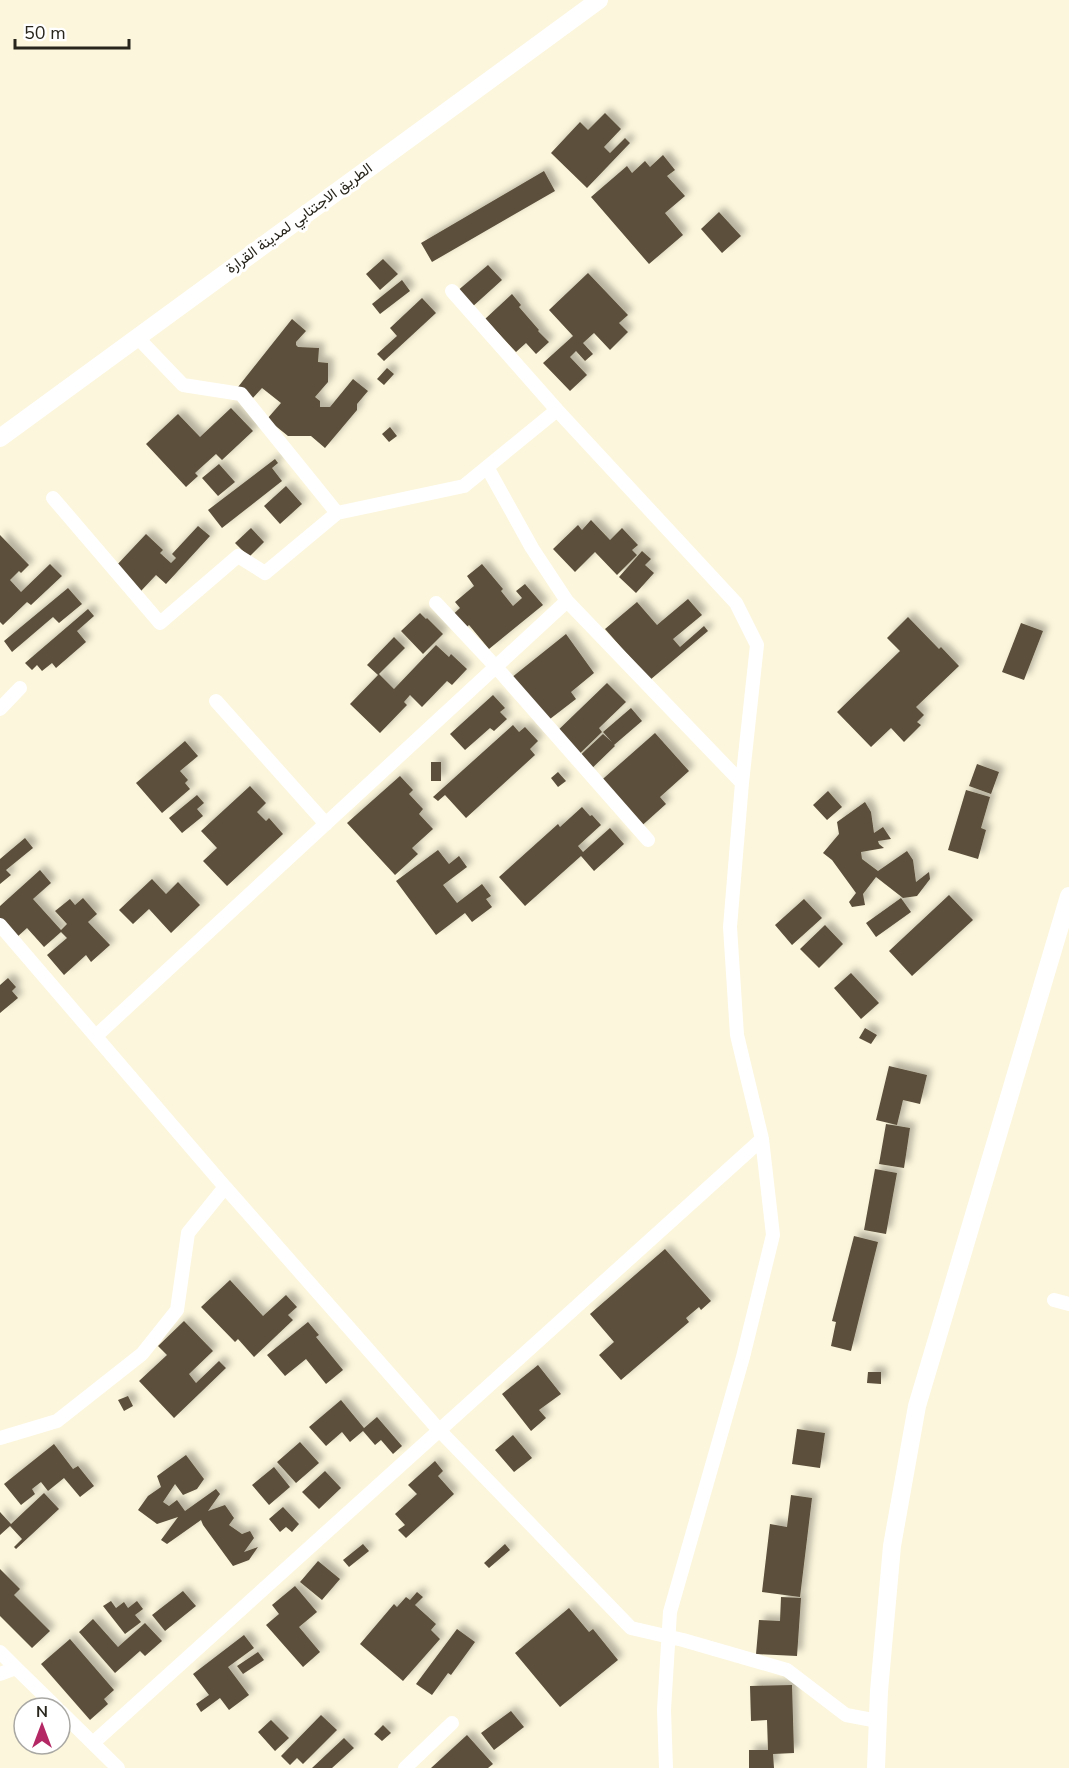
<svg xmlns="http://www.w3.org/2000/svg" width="1069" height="1768" viewBox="0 0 1069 1768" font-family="'Nunito Sans',Vazirmatn,sans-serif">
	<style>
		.building { fill: #5b4f3b; filter: url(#shadow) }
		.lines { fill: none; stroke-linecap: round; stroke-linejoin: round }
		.minor { stroke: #fff; stroke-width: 14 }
		.secondary { stroke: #fff; stroke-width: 18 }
		.labels { text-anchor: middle; stroke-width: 6; stroke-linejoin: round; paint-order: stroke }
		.street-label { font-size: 15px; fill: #27251c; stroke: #fff }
	</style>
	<defs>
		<filter id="shadow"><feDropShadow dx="5.5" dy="-5.5" stdDeviation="3" flood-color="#0004"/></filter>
	</defs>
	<rect width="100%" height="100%" fill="#fcf6dc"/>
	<path class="building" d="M605,113L621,129L604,147L610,153L625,138L630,143L587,188L551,153L580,122L588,130Z
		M663,155L675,170L667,176L685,196L665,213L683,235L649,264L591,197L627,166L632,173L645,161L650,167Z
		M544,171L555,191L432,262L421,243Z
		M719,212L741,236L722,253L701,229Z
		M383,259L398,274L380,290L366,274Z
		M488,265L502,280L471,308L456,292Z
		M588,273L628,315L619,323L628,332L610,350L594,333L583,343L593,354L585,361L576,351L570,357L587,375L570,391L543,363L573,336L549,310Z
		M402,280L410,291L380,314L372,304Z
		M512,294L521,305L519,307L539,330L538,331L549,342L536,354L526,343L516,352L485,319Z
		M422,298L436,313L384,361L377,354L397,336L390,328Z
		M292,319L306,331L296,342V345L298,347L319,348L318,362L328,363V382L315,397L320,401V407H330L353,379L368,391L357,404V410L325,448L311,436H288L267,419L281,403L262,388L252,399L238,387Z
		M387,368L394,374L384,385L377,379Z
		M231,408L253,431L222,460L216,454L195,473L198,476L186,487L146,444L178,414L200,437Z
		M390,427L397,436L389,442L382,434Z
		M275,459L278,463L272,468L282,481L222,528L208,510Z
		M219,464L235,482L218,496L202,478Z
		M286,486L302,504L280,524L264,506Z
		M591,520L610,540L622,528L638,545L632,550L637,555L617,575L595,552L575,572L553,549L578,525L582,530Z
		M198,526L210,536L166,584L156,575L141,591L115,567L146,534L163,550L160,553L171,563L176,558L172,554Z
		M251,528L264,542L249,557L235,543Z
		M0,535L29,565L21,573L19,571L10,580L21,592L50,564L62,576L31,605L27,602L3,625L0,622Z
		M642,551L651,559L645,565L654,573L636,593L619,577Z
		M482,564L503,589L501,591L513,606L522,598L516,591L525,584L543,605L489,649L469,625L459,634L447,620L460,608L455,602L474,586L467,576Z
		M68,588L82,604L59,623L53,617L12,652L4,641Z
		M688,599L702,615L673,639L680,647L704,626L708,631L650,680L605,629L637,602L657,625Z
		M88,609L94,616L77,631L86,642L56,668L52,663L42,671L37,665L32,670L25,663Z
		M420,613L426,619L427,618L443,634L423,654L401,631Z
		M908,617L939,649L941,647L959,666L916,707L924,715L917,722L921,725L904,742L891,728L871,747L837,712L900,651L887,638Z
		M1021,623L1043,631L1024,680L1002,672Z
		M566,634L594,673L571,692L576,699L550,719L506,682Z
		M394,637L405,648L379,674L394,689L436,645L449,657L451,654L467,669L452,685L447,681L422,707L410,695L404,702L407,705L380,733L350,704L378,675L367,665Z
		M607,683L626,702L599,728L602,732L573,760L551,737Z
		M493,695L505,708L500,712L507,719L494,731L490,728L465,750L450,734Z
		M631,708L642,721L614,745L615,746L584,776L572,763L603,734L612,742L603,732Z
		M513,725L519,732L525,727L538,741L530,749L535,755L466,818L445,795L438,801L433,797Z
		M655,733L689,771L660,797L666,804L637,830L596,785Z
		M185,741L198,756L180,771L188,780L185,783L190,789L162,813L136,783Z
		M431,762H441V781H431Z
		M977,764L999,772L991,794L969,786Z
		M558,772L566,781L558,787L551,778Z
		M400,776L413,790L409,794L423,809L419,814L433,829L412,848L418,854L395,875L347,823Z
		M250,786L266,803L257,812L266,821L269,818L283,834L227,886L203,861L217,848L201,831Z
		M966,790L990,797L981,828L986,830L978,859L948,850Z
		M828,791L842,807L827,820L813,805Z
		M197,795L204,803L197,809L203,816L182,833L169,818Z
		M865,802L871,812L874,833L883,827L891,839L878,841L879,844L884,848L861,852L862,859L878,871L907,851L913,860L916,882L929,872L930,879L917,896L903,898L876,877L863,894L865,905L852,907L849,902L856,893L832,860L823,853L839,834L837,822Z
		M582,807L590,816L592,815L601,825L578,846L583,852L610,828L624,844L594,871L581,856L525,906L499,877L558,824L560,827Z
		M25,838L33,848L6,870L11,875L0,884V859Z
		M438,850L449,864L459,856L467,867L443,885L457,903L482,884L491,896L486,899L492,907L472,922L465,913L436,935L396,881Z
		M40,870L51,883L33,899L61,930L67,924L55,911L70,899L75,905L83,898L97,914L88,922L110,945L91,962L86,955L64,975L47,955L67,938L61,932L44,947L27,928L16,938L0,921V906Z
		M152,879L166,894L178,882L200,905L171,933L149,909L133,924L119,910Z
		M949,895L973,920L912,976L889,951Z
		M901,898L911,912L876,937L866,923Z
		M804,899L822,918L792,945L775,925Z
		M825,925L843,944L819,968L800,949Z
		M851,973L879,1003L861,1019L834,988Z
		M8,978L16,987L12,991L18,998L0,1013V985Z
		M865,1028L877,1035L871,1044L859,1038Z
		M889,1066L927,1075L920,1104L903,1100L897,1125L876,1120Z
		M886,1124L910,1128L904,1168L879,1164Z
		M875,1169L897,1173L886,1234L864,1230Z
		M854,1236L878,1242L851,1351L831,1346L836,1322L832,1321Z
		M665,1249L711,1301L701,1310L699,1307L686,1318L689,1322L621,1380L599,1355L614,1342L590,1314Z
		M230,1280L263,1316L286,1295L297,1307L288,1315L293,1320L254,1357L238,1339L235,1342L201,1307Z
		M184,1321L213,1351L189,1374L196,1383L219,1361L226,1368L174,1418L139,1381L167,1355L158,1346Z
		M308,1322L319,1335L316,1337L343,1370L326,1384L306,1359L285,1376L267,1355Z
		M538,1365L561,1394L539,1410L546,1418L531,1431L502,1394Z
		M868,1372H881V1384L867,1383Z
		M128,1396L133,1406L124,1411L118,1400Z
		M341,1400L364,1428L377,1417L402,1446L393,1454L381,1440L375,1445L363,1431L350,1442L342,1432L326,1446L309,1427Z
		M797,1429L825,1433L820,1468L792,1464Z
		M513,1435L532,1458L514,1472L495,1450Z
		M300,1442L319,1463L296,1483L277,1462Z
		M54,1444L73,1469L78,1466L94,1486L80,1497L64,1478L48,1491L41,1482L32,1489L35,1494L21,1505L4,1484Z
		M186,1455L204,1479L197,1489L183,1495L175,1484L163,1502L169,1506L177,1500L185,1511L216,1489L220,1494L208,1511L225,1505L234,1518L229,1525L242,1534L250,1531L254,1538L244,1552L258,1547L249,1560L233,1566L203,1525L201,1520L167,1544L161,1540L178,1517L157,1524L138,1510L148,1496L161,1487L157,1476Z
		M435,1461L443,1471L438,1476L454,1494L406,1538L398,1530L405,1525L395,1514L417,1494L408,1485Z
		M274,1467L290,1487L269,1505L252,1485Z
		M325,1471L341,1488L319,1509L302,1492Z
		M44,1493L59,1509L16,1549L14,1547L22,1539L10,1526L0,1535V1512L11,1524Z
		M791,1495L812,1498L800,1597L762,1592L770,1524L787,1527Z
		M283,1507L299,1524L292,1532L286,1527L280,1532L269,1519Z
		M363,1544L369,1551L349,1567L343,1560Z
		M505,1544L510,1550L489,1568L484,1563Z
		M318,1561L340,1579L322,1600L300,1582Z
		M0,1569L20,1589L14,1595L50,1631L32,1648L0,1616Z
		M295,1586L317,1612L299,1627L320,1652L303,1667L266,1625L279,1614L272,1605Z
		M183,1591L196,1606L165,1631L152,1615Z
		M417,1592L423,1597L415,1605L436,1624L431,1630L440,1639L403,1681L360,1644L394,1604L397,1607L406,1597L410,1600Z
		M781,1597L801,1598L797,1656L756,1654L759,1620L780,1621Z
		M111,1601L116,1608L124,1602L128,1608L137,1601L143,1609L135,1615L141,1622L125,1634L103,1606Z
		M569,1608L589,1632L593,1629L618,1660L560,1707L515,1653Z
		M93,1619L118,1647L145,1623L162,1641L145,1656L140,1651L115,1673L79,1632Z
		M457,1629L475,1642L451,1675L448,1673L432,1695L416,1684Z
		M244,1635L254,1648L228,1667L249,1695L229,1710L220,1698L201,1712L196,1704L209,1695L193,1674Z
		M70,1639L114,1690L104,1699L108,1704L90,1720L41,1664Z
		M258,1652L264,1660L243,1674L237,1666Z
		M792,1685L794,1753L773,1754L774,1768H749V1750H768L767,1720L751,1721L750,1686Z
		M511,1711L524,1727L494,1750L481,1733Z
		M321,1715L337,1730L303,1764L297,1758L290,1765L281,1756Z
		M271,1720L289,1738L275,1751L258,1732Z
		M383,1725L391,1733L382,1741L374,1734Z
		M467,1735L493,1764L488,1768H431Z
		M344,1738L354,1748L332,1768H312Z"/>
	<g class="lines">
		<path class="minor" d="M137,337L183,385L241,394L337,513L464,486L557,410L452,291
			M557,410L736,603L757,645L742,783L730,927L737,1035L762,1139L773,1235L743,1357L670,1612L664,1710L666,1768
			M487,467L532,548L567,601L742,783
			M53,498L160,623L238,556L265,573L337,513
			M436,603L496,667L648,840
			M216,701L326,824
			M0,709L20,688
			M0,925L225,1187
			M96,1036L567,601
			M1054,1300L1069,1304
			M0,1438L57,1421L142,1354L177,1310L188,1233L225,1187L439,1430L631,1628L683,1640L787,1670L846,1715L878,1721
			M0,1652L16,1668
			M0,1674L16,1668L57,1708
			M60,1711L118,1768
			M93,1743L762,1139
			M405,1768L452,1723"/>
		<path class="secondary" d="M0,438L599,0
			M876,1768L879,1691L892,1546L917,1406L1069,896"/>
	</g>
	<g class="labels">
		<g class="street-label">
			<text transform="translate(299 218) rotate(-36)" y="5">الطريق الاجتنابي لمدينة القرارة</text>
		</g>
	</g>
	<g transform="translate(42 1726)"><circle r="28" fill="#ffffff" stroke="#a9a8a4" stroke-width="1.5"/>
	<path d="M0-4.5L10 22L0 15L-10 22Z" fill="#b42965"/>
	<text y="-9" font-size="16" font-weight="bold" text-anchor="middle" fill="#27251c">N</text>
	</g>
	<path d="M15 39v9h114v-9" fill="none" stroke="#27251c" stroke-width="3"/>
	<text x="24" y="39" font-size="18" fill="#27251c" stroke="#ffffff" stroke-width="4.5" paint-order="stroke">50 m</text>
</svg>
